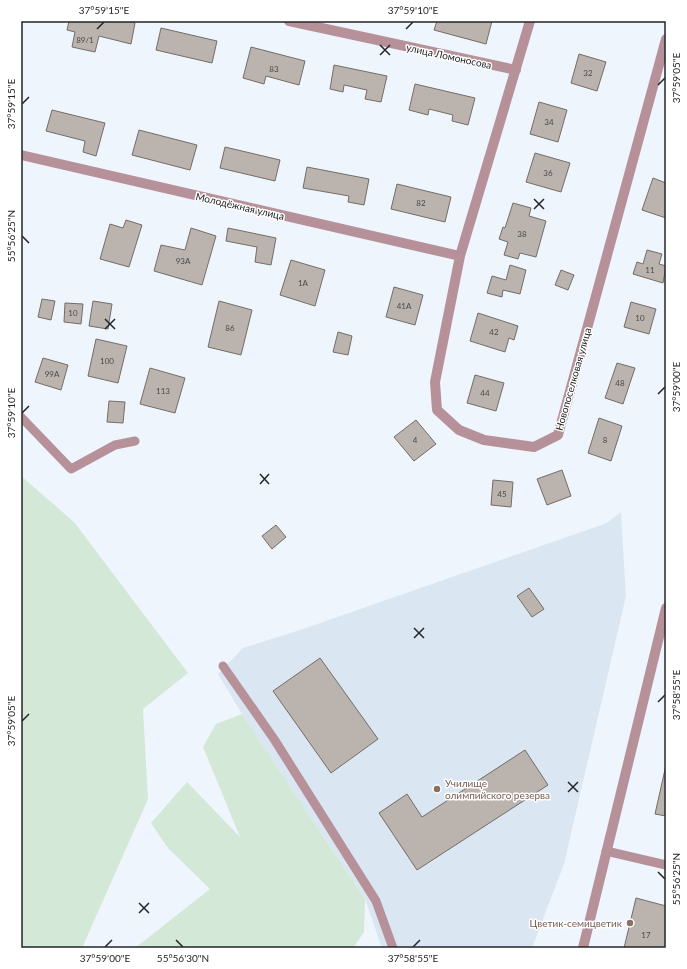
<svg xmlns="http://www.w3.org/2000/svg" width="687" height="969" viewBox="0 0 687 969" font-family="Lato,sans-serif">
	<style>
		.built { fill: #dae7f3 }
		.green { fill: #d4e8d7 }
		.building { fill: #bbb4ae; stroke: #736d67 }
		.lines { fill: none; stroke-linecap: round; stroke-linejoin: round }
		.service { stroke: #b7919a; stroke-width: 9 }
		.minor { stroke: #b7919a; stroke-width: 10 }
		.tertiary { stroke: #b7919a; stroke-width: 10 }
		.ticks { fill: none; stroke: #232528; stroke-width: 1.5 }
		.education-dot { fill: #8d6e63; stroke: #fff; stroke-width: 1.5 }
		.labels { text-anchor: middle; stroke-width: 3; stroke-linejoin: round; paint-order: stroke }
		.number-label { font-size: 8px; fill: #49494a }
		.street-label { font-size: 10px; fill: #232528; stroke: #fff }
		.education-label { font-size: 10px; fill: #785e54; stroke: #fff; text-anchor: start }
		.neatline { fill: none; stroke: #232528; stroke-width: 1.5 }
		.ticks-label { font-size: 10px; text-anchor: middle; fill: #232528 }
	</style>
	<rect width="100%" height="100%" fill="#eef5fc"/>
	<path class="built" d="M621,512L626,596L564,864L532,948H382L365,899L242,714L218,674L243,648L303,629L607,523Z"/>
	<path class="green" d="M21,476L74,522L188,673L143,709L148,799L82,948H21Z
		M242,714L365,899L364,932L353,948H135L210,889L168,848L151,823L187,782L240,837L203,747L216,724Z"/>
	<path class="building" d="M69,21H126L135,23L131,44L99,36L95,52L72,47L75,32L67,30Z
		M437,21H492L486,44L434,30Z
		M161,28L217,41L212,63L156,50Z
		M251,47L305,61L299,85L266,76L264,84L243,78Z
		M579,54L606,62L597,91L571,83Z
		M334,65L387,76L381,102L365,99L367,90L344,85L343,92L330,89Z
		M415,84L475,98L468,125L452,121L453,115L429,109L428,115L409,110Z
		M539,102L567,110L558,142L530,134Z
		M52,110L105,123L96,156L83,152L85,141L46,131Z
		M139,130L197,145L190,170L132,155Z
		M225,147L280,160L275,181L220,168Z
		M535,153L570,163L561,192L526,182Z
		M307,167L369,179L364,205L348,202L349,196L303,188Z
		M653,178L666,183V218L642,210Z
		M397,184L451,197L445,222L391,209Z
		M513,203L531,208L529,216L546,221L536,257L520,253L518,259L504,255L508,242L499,239L503,227L505,228Z
		M126,220L142,225L129,267L100,259L110,224L123,228Z
		M191,228L216,236L202,285L154,271L161,245L185,250Z
		M228,228L276,238L271,265L255,262L257,247L226,241Z
		M647,250L662,254L659,264L666,266L663,283L633,274L637,262L643,264Z
		M291,260L325,270L315,306L280,295Z
		M510,265L526,270L520,294L503,290L502,297L487,293L492,276L506,280Z
		M561,270L574,275L568,290L555,285Z
		M394,287L423,295L415,325L386,317Z
		M42,299L55,301L51,320L38,317Z
		M93,301L112,304L108,329L89,326Z
		M219,301L252,310L241,355L208,347Z
		M631,302L656,309L649,334L624,327Z
		M65,303L83,304L81,324L64,322Z
		M478,313L518,326L514,340L509,338L505,352L470,341Z
		M338,332L352,336L348,355L333,352Z
		M96,339L127,346L118,383L88,376Z
		M43,358L68,365L61,390L35,382Z
		M617,363L635,368L623,404L605,398Z
		M150,368L185,378L175,413L140,404Z
		M475,375L504,383L496,411L467,403Z
		M109,401L125,402L123,423L107,422Z
		M599,418L622,426L611,461L588,453Z
		M416,420L436,444L414,461L394,437Z
		M562,470L571,496L547,505L537,479Z
		M493,480L513,482L511,507L491,505Z
		M276,525L286,537L272,549L262,536Z
		M529,588L544,609L532,617L517,596Z
		M320,658L378,739L331,773L273,691Z
		M525,750L548,785L417,870L379,813L407,794L422,817Z
		M666,765V816L655,814Z
		M636,898L666,906V948H624Z"/>
	<g class="lines">
		<path class="service" d="M21,417L71,469L115,445L135,441
			M223,666L274,739L376,901L393,948
			M606,851L666,865"/>
		<path class="minor" d="M289,21L516,70
			M530,21L460,256L435,382L437,410L459,430L484,440L534,447L558,435L666,39
			M21,155L460,256"/>
		<path class="tertiary" d="M583,948L666,608"/>
	</g>
	<path class="ticks" d="M97,29L104,22M406,29L413,22M380,45L390,55M380,55L390,45M658,85L665,78M22,104L29,97M534,199L544,209M534,209L544,199M22,236L29,243M105,319L115,329M105,329L115,319M658,394L665,387M22,413L29,406M260,474L269,484M260,484L269,474M414,628L424,638M414,638L424,628M658,702L665,695M22,721L29,714M568,782L578,792M568,792L578,782M658,872L665,879M139,903L149,913M139,913L149,903M176,940L183,947M105,947L112,940M413,947L420,940"/>
	<g class="education-dot">
		<circle cx="437" cy="789" r="4"/>
		<circle cx="630" cy="923" r="4"/>
	</g>
	<g class="labels">
		<g class="number-label">
			<text x="85" y="43">89/1</text>
			<text x="274" y="72">83</text>
			<text x="588" y="76">32</text>
			<text x="549" y="125">34</text>
			<text x="548" y="176">36</text>
			<text x="421" y="206">82</text>
			<text x="522" y="237">38</text>
			<text x="183" y="264">93А</text>
			<text x="650" y="273">11</text>
			<text x="303" y="286">1А</text>
			<text x="404" y="309">41А</text>
			<text x="73" y="316">10</text>
			<text x="640" y="321">10</text>
			<text x="230" y="331">86</text>
			<text x="494" y="335">42</text>
			<text x="107" y="364">100</text>
			<text x="52" y="377">99А</text>
			<text x="620" y="386">48</text>
			<text x="163" y="394">113</text>
			<text x="485" y="396">44</text>
			<text x="415" y="443">4</text>
			<text x="605" y="443">8</text>
			<text x="502" y="497">45</text>
			<text x="646" y="938">17</text>
		</g>
		<g class="street-label">
			<text transform="translate(449 56) rotate(12)" y="4">улица Ломоносова</text>
			<text transform="translate(240 206) rotate(13)" y="4">Молодёжная улица</text>
			<text transform="translate(573 379) rotate(-74)" y="4">Новопоселковая улица</text>
		</g>
		<g class="education-label">
			<text x="445" y="787">Училище<tspan x="445" dy="12">олимпийского резерва</tspan></text>
			<text x="622" y="927" text-anchor="end">Цветик-семицветик</text>
		</g>
	</g>
	<rect width="687" height="969" fill="none" stroke="#ffffff" stroke-width="44"/>
	<rect x="22" y="22" width="643" height="925" class="neatline"/>
	<g class="ticks-label">
		<text x="104" y="14">37°59'15"E</text>
		<text x="413" y="14">37°59'10"E</text>
		<text transform="translate(676 78) rotate(-90)" y="4">37°59'05"E</text>
		<text transform="translate(11 104) rotate(-90)" y="4">37°59'15"E</text>
		<text transform="translate(11 236) rotate(-90)" y="4">55°56'25"N</text>
		<text transform="translate(676 387) rotate(-90)" y="4">37°59'00"E</text>
		<text transform="translate(11 413) rotate(-90)" y="4">37°59'10"E</text>
		<text transform="translate(676 695) rotate(-90)" y="4">37°58'55"E</text>
		<text transform="translate(11 721) rotate(-90)" y="4">37°59'05"E</text>
		<text transform="translate(676 879) rotate(-90)" y="4">55°56'25"N</text>
		<text x="105" y="962">37°59'00"E</text>
		<text x="183" y="962">55°56'30"N</text>
		<text x="413" y="962">37°58'55"E</text>
	</g>
</svg>
